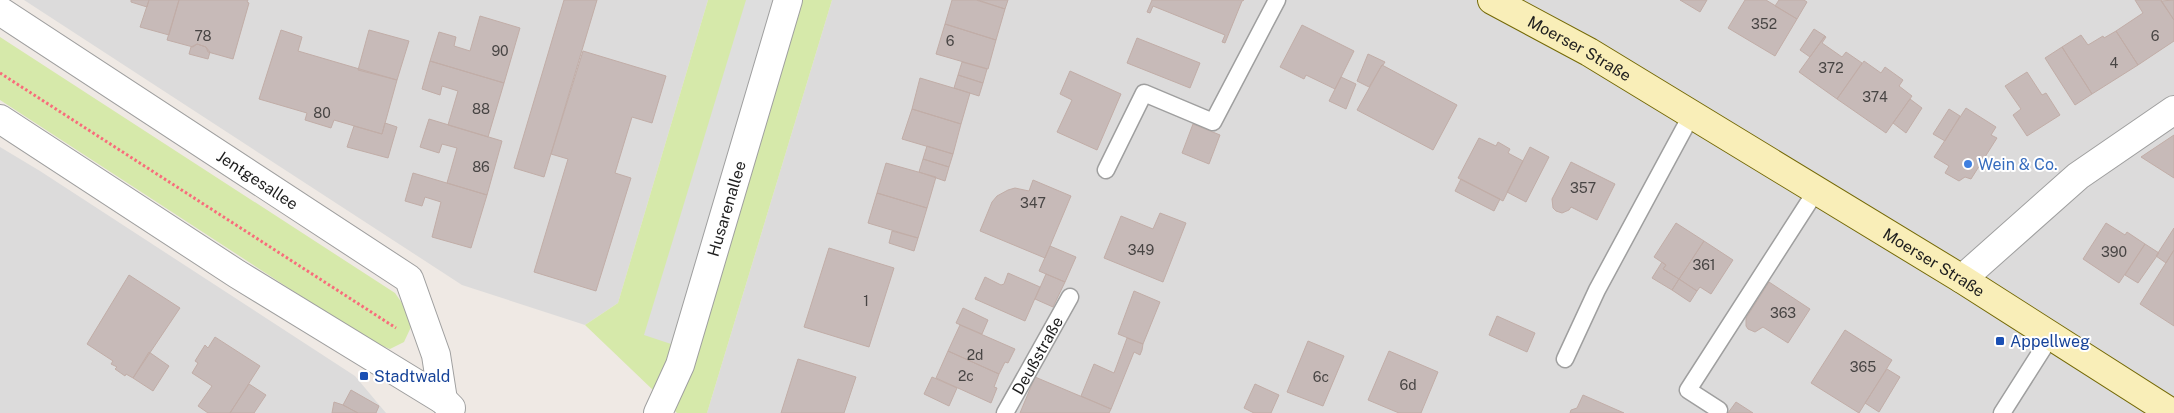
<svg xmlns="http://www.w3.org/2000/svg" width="2174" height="413" viewBox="0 0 2174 413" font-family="'Public Sans',sans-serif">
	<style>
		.residential { fill: #dcdbdb }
		.grass { fill: #d6e9aa }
		.parking { fill: #dedede }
		.building { fill: #c7bab8; stroke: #c1ada7 }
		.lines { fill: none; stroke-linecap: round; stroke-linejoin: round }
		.lane-casing { stroke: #9f9f9f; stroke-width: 19 }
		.street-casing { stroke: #9f9f9f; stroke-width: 30 }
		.secondary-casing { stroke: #746906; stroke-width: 30 }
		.path { stroke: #f86c7b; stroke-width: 3; stroke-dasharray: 2.5 2.5; stroke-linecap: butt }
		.lane { stroke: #fff; stroke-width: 16 }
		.street { stroke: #fff; stroke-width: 28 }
		.secondary { stroke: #f9eeb8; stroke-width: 28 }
		.shop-dot { fill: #3f7fe0; stroke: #fff; stroke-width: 2 }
		.transit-dot { fill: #1a4fb4; stroke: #fff; stroke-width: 2 }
		.labels { text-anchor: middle; stroke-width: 4; stroke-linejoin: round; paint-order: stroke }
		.number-label { font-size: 14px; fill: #484544 }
		.street-label { font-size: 16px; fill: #1e1e1e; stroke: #fff }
		.shop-label { font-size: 16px; fill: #366cbe; stroke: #fff; text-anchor: start }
		.transit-label { font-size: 16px; fill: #164399; stroke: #fff; text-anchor: start }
	</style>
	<rect width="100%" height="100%" fill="#efe9e4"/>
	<path class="residential" d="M24,0H708L618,303L585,325L462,285Z
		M832,0H2174V413H707Z
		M0,147L40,171L355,376L386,413H0Z"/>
	<path class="grass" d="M708,0H832L707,413H677L585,325L618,303Z
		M0,37L395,293L409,313L411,327L404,342L390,349L370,341L0,100Z"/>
	<path class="parking" d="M746,0H776L671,344L644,335Z"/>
	<path class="building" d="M131,0H149L147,7L131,2Z
		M149,0H179L169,35L140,27Z
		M179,0H248L247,2L249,3L233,59L208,52L206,47L197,44L193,47L167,40Z
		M564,0H597L544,177L514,168Z
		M952,0H976L1005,9L996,40L945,24Z
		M978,0H1008L1005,9Z
		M1152,0H1244L1242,1L1225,43L1222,42L1225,35L1153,6L1150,13L1147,12Z
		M1680,0H1707L1700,12Z
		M1745,0H1766L1797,19L1775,56L1728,28Z
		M1779,0H1804L1807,2L1797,19L1775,6Z
		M2135,0H2161L2174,20V41L2138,65L2116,31L2143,13Z
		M2174,0V20L2161,1Z
		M480,16L520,28L504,83L430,61L439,32L456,37L454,46L470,51Z
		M945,24L996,40L988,69L936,54Z
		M1302,25L1354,51L1335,89L1306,75L1304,79L1280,67Z
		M1814,29L1825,36L1810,57L1800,50Z
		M281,30L302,37L298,51L397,80L382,134L334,120L331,128L305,120L307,113L259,99Z
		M369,30L409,41L397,80L358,70Z
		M2116,31L2138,65L2092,94L2062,47L2081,35L2088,45L2103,36L2104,38Z
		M1825,36L1826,37L1822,43L1842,57L1846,52L1862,63L1837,99L1799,72Z
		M1137,38L1200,63L1190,88L1127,63Z
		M197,44L206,47L210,52L208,59L189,54L191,47Z
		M2062,47L2092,94L2075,105L2045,58Z
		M583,51L666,76L652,123L632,117L615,173L631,178L596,291L534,272L568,159L551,154Z
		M1368,54L1385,62L1383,65H1382L1369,87L1357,81Z
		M430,61L504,83L488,137L448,125L458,91L442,86L440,95L422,89Z
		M1864,61L1881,73L1885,67L1903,80L1899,86L1912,96L1886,133L1837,99Z
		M962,62L987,69L983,83L958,75Z
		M1382,65L1457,105L1433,150L1357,110Z
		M1070,71L1121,94L1097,150L1057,132L1072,100L1060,94Z
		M2027,72L2042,95L2046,93L2060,115L2027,136L2013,115L2021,109L2005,86Z
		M958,75L983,83L979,96L954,88Z
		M1341,77L1356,84L1346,109L1329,101Z
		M920,78L970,93L961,124L912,109Z
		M1910,99L1922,108L1906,133L1893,123Z
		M1966,108L1996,127L1991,135L1997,138L1971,179L1965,177L1959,181L1945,173L1949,166L1934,157Z
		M912,109L961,124L953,154L902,139Z
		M1949,109L1960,116L1945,141L1933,134Z
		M429,119L502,141L487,195L447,183L457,148L442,144L439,153L420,147Z
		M385,123L397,127L388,158L347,147L354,126L382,134Z
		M1193,124L1220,135L1209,164L1182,153Z
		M2174,135V178L2141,157Z
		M1479,138L1496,146L1498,142L1510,149L1508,153L1523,161L1503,201L1458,178Z
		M927,146L953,154L949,167L923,159Z
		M1530,147L1549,157L1526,202L1507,192Z
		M923,159L949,167L945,181L919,172Z
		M1571,162L1615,184L1597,220L1571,207L1569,210L1562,213L1556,211L1553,208L1552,199Z
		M886,163L936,177L927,208L877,193Z
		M413,173L487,195L471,248L432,237L441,202L425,197L422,206L405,201Z
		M1461,179L1500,199L1494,211L1455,191Z
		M1033,180L1071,196L1045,258L980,231L992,202L997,196L1008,190L1015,188L1029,191Z
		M877,193L927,208L918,238L868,223Z
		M1160,213L1186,223L1163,282L1104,258L1121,216L1153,229Z
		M1676,223L1704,241L1679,279L1663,269L1666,265L1654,257Z
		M2106,223L2125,235L2127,232L2145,244L2119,283L2083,259Z
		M2174,228V250L2166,263L2156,256Z
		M892,231L918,238L914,251L889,243Z
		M1704,241L1733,260L1711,294L1700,287L1697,291L1679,279Z
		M2145,244L2159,253L2138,283L2125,275Z
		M1050,246L1076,257L1065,282L1039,271Z
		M829,248L894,268L869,347L804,327Z
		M2174,250V326L2140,304Z
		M1662,262L1666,265L1663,269L1679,279L1672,290L1652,278Z
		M1008,273L1040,287L1025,321L975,299L985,277L1001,285L1004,284Z
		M1046,274L1065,282L1053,307L1035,299Z
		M129,275L180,308L133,378L126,374L125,376L115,369L117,367L111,364L113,361L87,344Z
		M1679,279L1697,291L1690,302L1672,290Z
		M1769,282L1810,309L1788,343L1763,327L1755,332L1748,329L1746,326V318Z
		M1134,291L1160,302L1143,344L1118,334Z
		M963,308L988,320L982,334L956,323Z
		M1497,316L1535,333L1527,352L1489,335Z
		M960,325L1015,349L1008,363L1005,362L999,374L948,351Z
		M1845,330L1892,360L1859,413L1811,383Z
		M215,337L260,366L230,413H208L198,406L212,386L192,373L198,363L195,361L205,345L208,348Z
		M1127,338L1143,344L1142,350L1140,355L1134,352L1111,409L1081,396L1094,364L1114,373Z
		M1308,341L1344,356L1323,406L1287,392Z
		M948,351L999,374L994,387L997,388L991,403L936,378Z
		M1389,351L1438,372L1421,413H1399L1368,400Z
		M149,352L169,366L153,391L133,378Z
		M798,359L856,377L844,413H781Z
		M1887,369L1900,377L1879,412L1865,403Z
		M932,377L957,388L949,406L924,394Z
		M1035,377L1111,409L1109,413H1020Z
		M249,384L266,395L254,413H230Z
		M1255,384L1279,395L1271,413H1254L1244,408Z
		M351,390L379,406L376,413H358L343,405Z
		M1583,395L1624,413H1570L1571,410L1577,408Z
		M334,402L343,405L358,413H332Z
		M1736,402L1753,413H1728Z"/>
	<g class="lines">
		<g class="lane-casing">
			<g id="lane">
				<path d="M1106,170L1144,93L1213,122L1277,0"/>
				<path d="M1565,359L1597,290L1692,114"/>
				<path d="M1719,410L1688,390L1816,191"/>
				<path id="s1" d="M1005,413L1070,297"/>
				<path d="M2002,413L2051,336"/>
			</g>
		</g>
		<g class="street-casing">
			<g id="street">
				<path id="s2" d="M0,11L409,279L436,355L443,400"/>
				<path d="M0,119L237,274L443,400L451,408"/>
				<path d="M1962,279L2078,176L2174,110"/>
				<path id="s3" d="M658,413L680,365L788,0"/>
			</g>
		</g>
		<g class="secondary-casing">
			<g id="secondary">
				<path id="s4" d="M1492,0L1589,52L1962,279L2172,413"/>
			</g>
		</g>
		<path class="path" d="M0,73L396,328"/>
		<use href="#lane" class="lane"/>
		<use href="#street" class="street"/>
		<use href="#secondary" class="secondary"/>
	</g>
	<circle class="shop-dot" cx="1968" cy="164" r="5"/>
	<g class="transit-dot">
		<rect x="1995" y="336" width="10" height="10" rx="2.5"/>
		<rect x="359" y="371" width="10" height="10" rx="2.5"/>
	</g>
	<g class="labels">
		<g class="number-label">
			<text x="1764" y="29">352</text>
			<text x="203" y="41">78</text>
			<text x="2155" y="41">6</text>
			<text x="950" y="46">6</text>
			<text x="500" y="56">90</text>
			<text x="2114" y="68">4</text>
			<text x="1831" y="73">372</text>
			<text x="1875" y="102">374</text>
			<text x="481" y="114">88</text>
			<text x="322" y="118">80</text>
			<text x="481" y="172">86</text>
			<text x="1583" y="193">357</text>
			<text x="1033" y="208">347</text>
			<text x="1141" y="255">349</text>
			<text x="2114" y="257">390</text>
			<text x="1704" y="270">361</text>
			<text x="866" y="306">1</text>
			<text x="1783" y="318">363</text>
			<text x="975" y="360">2d</text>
			<text x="1863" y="372">365</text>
			<text x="966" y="381">2c</text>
			<text x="1321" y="382">6c</text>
			<text x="1408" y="390">6d</text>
		</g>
		<g class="street-label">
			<text dy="6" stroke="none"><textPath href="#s4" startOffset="100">Moerser Straße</textPath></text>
			<text dy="6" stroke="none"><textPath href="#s2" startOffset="308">Jentgesallee</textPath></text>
			<text dy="6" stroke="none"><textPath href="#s3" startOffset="216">Husarenallee</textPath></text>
			<text dy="6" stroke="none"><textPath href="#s4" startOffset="514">Moerser Straße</textPath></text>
			<text dy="6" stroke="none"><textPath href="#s1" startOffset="66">Deußstraße</textPath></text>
		</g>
		<g class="shop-label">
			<text x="1978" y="170">Wein &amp; Co.</text>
		</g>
		<g class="transit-label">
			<text x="2010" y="347">Appellweg</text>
			<text x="374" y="382">Stadtwald</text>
		</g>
	</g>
</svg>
